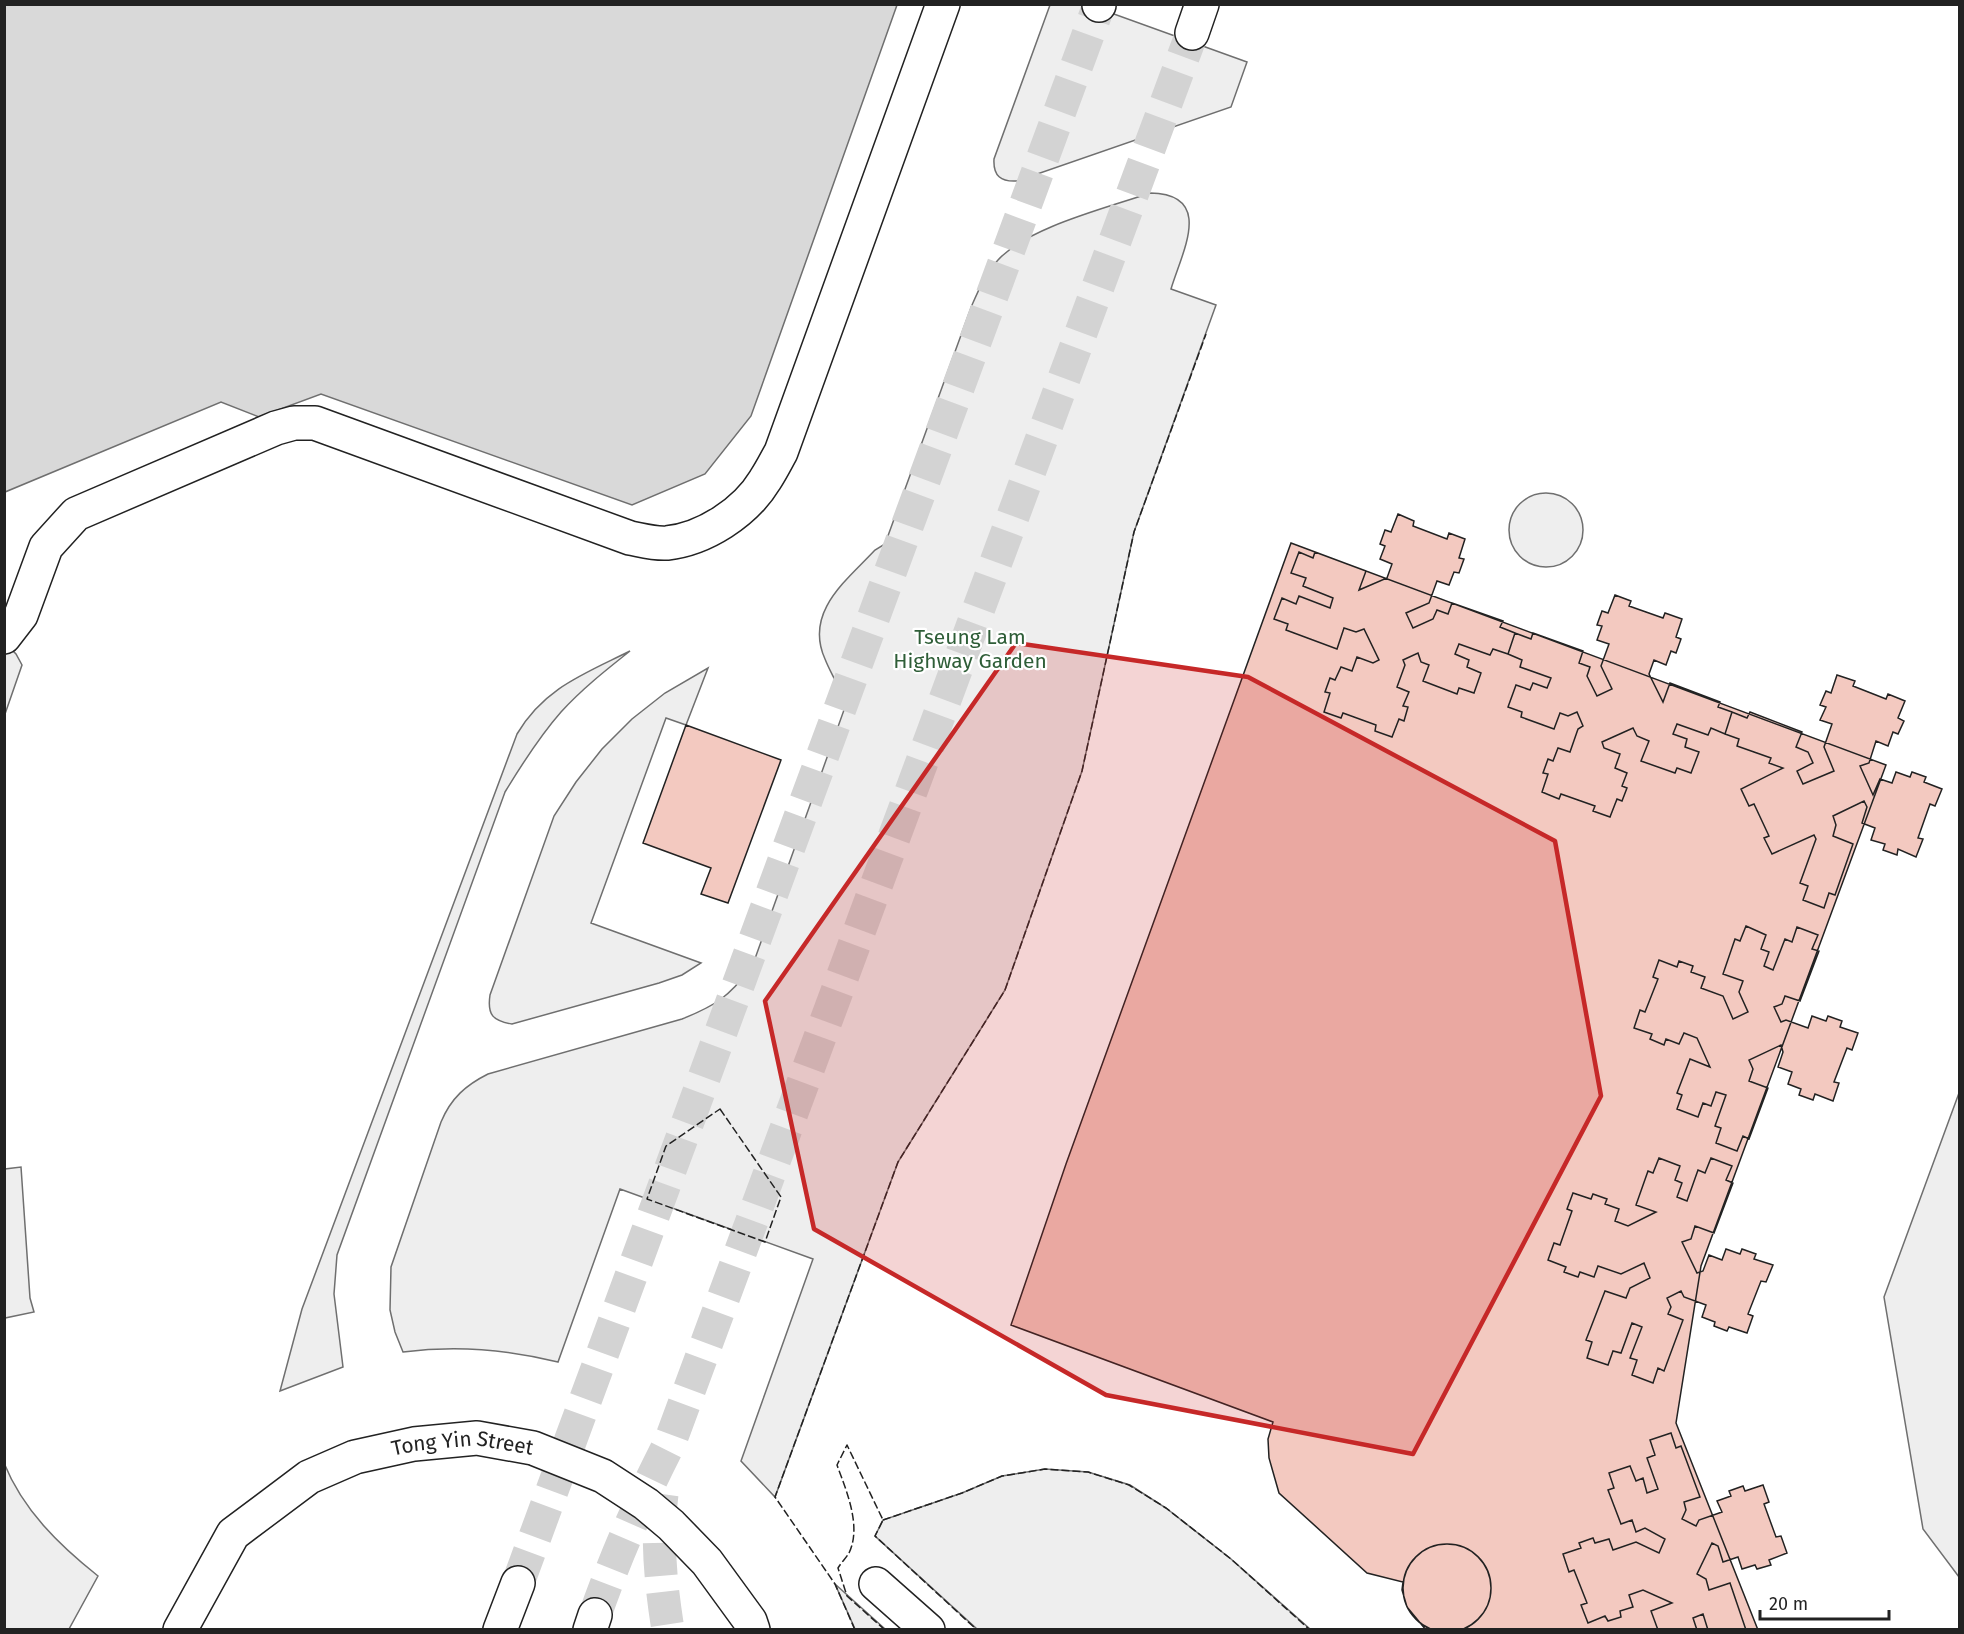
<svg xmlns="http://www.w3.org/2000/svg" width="1964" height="1634" viewBox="0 0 1964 1634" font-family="'Fira Sans',sans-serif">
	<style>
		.green { fill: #eee; stroke: #6f6f6f; stroke-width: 1.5 }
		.water { fill: #d9d9d9; stroke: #6f6f6f; stroke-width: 1.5 }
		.building { fill: #f3c9c0; stroke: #222; stroke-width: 1.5 }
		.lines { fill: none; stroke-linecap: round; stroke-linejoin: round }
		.major-tunnel { stroke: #d3d3d3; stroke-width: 33; stroke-dasharray: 33 16; stroke-linecap: butt }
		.minor-casing { stroke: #222; stroke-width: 36 }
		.major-casing { stroke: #222; stroke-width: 36 }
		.minor { stroke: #fff; stroke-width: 33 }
		.major { stroke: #fff; stroke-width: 33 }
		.fence { stroke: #222; stroke-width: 1.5; stroke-dasharray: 8 3; stroke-linecap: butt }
		.marked { fill: #c62828; fill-opacity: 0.2; stroke: #c62828; stroke-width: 4.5; stroke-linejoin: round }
		.labels { text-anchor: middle; stroke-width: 4.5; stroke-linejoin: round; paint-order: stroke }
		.park-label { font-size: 21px; fill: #2f5e38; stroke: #fff }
		.street-label { font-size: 21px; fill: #222; stroke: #fff }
	</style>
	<rect width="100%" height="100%" fill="#fff"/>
	<path class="green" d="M1050,5H1089L1247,62L1231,107L1017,181C1001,182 993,176 994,159Z
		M1150,193C1215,194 1182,252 1171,289L1216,305L1134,532L1082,771L1005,990L898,1162L775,1497L741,1461L813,1259L620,1189L558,1362C506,1349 457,1345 403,1352L395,1332L390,1310L391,1267L441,1122C451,1098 466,1085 488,1074L682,1019C717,1005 728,997 752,967L844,710C843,690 832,677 825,659C804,612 846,581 875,550L885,544L972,305C979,289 986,273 998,260C1028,227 1107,208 1150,193Z
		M1509 530a37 37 0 1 1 74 0a37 37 0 1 1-74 0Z
		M5,643L16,654L22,665L5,714Z
		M630,651C606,670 582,689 561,712C539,737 522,764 505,792L337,1255L334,1294L343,1367L280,1391L302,1309L517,734C544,688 584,674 630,651Z
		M708,668L686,725L666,718L591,923L701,963L682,975L659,983L512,1024C493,1021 487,1015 490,995L554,816L576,782L602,749L632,719L665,693Z
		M1959,1093V1577L1923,1529L1884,1297Z
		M21,1167L30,1298L34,1312L5,1318V1169Z
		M4,1463C23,1510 59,1545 98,1576L69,1629H5Z
		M1045,1469L1088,1472L1130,1485L1166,1508L1231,1559L1310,1629H977L875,1536L883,1520L962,1493L1002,1476Z
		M835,1584L885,1629H855Z"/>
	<path class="water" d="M5,5H897L751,416L705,474L632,505L321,394L259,417L221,402L5,492Z"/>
	<path class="building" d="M1398,514L1414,521L1413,526L1447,539L1449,533L1465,539L1459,558L1464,559L1459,573L1454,572L1449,585L1437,581L1429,603L1406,613L1413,628L1433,619L1437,610L1448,614L1452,603L1503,621L1500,627L1515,633L1508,654L1493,649L1490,655L1459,644L1455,654L1469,660L1467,667L1481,673L1474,693L1459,688L1457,694L1423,681L1429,665L1421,662L1418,653L1403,660L1405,665L1397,687L1409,692L1403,706L1408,707L1404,721L1399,719L1392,737L1375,731L1376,725L1343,713L1341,718L1324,712L1330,693L1325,692L1330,678L1335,680L1341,667L1352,671L1357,657L1373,663L1379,660L1364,629L1356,632L1344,628L1337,649L1286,630L1288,624L1274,619L1282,598L1296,604L1299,596L1330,608L1333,598L1303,586L1306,578L1291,573L1299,552L1313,558L1315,552L1366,571L1359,590L1387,578L1392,564L1380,559L1385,546L1380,544L1385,530L1391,532Z
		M1291,543L1886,765L1701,1266L1676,1423L1758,1630H1426L1407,1607L1402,1590L1403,1582L1367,1573L1279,1493L1269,1458L1268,1439L1273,1422L1011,1325L1066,1164Z
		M1615,595L1631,601L1629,606L1663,618L1665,613L1682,619L1676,637L1681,639L1676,653L1671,651L1666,665L1654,660L1649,674L1663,702L1670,683L1720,702L1718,707L1732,712L1725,734L1711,728L1708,735L1677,724L1673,734L1687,739L1685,747L1699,752L1691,773L1677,768L1675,773L1641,761L1649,741L1637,736L1633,728L1602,742L1604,748L1620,754L1615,768L1627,773L1622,786L1627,788L1622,801L1617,799L1610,817L1593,811L1595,806L1561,794L1559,799L1542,792L1548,774L1543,773L1548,759L1553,761L1558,748L1570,752L1578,729L1583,726L1577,712L1568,716L1560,713L1554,729L1521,717L1522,712L1508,707L1516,685L1530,690L1533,683L1547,688L1551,678L1520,667L1522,660L1508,654L1515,633L1531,639L1533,633L1583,651L1579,663L1590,667L1587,676L1597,696L1612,689L1601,666L1609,644L1597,640L1602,626L1597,625L1602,611L1608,613Z
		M1837,675L1855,681L1853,686L1886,699L1888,694L1905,701L1898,718L1904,721L1898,734L1893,732L1888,746L1876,741L1869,763L1860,766L1873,795L1880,779L1892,783L1896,772L1910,777L1912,772L1926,777L1924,782L1942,789L1935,806L1930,804L1918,838L1923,839L1916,857L1898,849L1897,855L1883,850L1885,844L1871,840L1875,828L1862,823L1867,807L1864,801L1833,816L1836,825L1833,836L1853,844L1835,895L1829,893L1824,908L1803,900L1808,886L1800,883L1816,839L1814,835L1772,854L1764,838L1769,836L1754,804L1749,806L1741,789L1783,768L1769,763L1771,758L1737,746L1739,739L1725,734L1732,712L1747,718L1750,712L1802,732L1796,747L1808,752L1813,763L1797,771L1803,784L1834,771L1824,747L1832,724L1820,720L1826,707L1820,705L1826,691L1831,693Z
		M686,725L781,760L728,903L701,894L711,868L643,843Z
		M1746,926L1766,935L1761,949L1769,952L1764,966L1773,970L1785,939L1792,942L1797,927L1818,935L1812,949L1819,951L1800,1001L1785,996L1782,1004L1774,1007L1781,1022L1786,1020L1808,1028L1812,1016L1826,1021L1828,1016L1842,1021L1840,1027L1858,1033L1852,1050L1847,1048L1834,1082L1839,1083L1833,1101L1815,1094L1813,1100L1799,1095L1801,1089L1788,1084L1792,1072L1778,1067L1783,1052L1781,1045L1749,1060L1753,1069L1749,1081L1768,1088L1749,1139L1743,1136L1737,1151L1716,1143L1721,1128L1715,1126L1726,1095L1716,1092L1711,1106L1703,1103L1698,1117L1677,1109L1682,1095L1677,1093L1690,1059L1710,1067L1697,1038L1684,1033L1679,1044L1666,1039L1664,1045L1650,1039L1652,1034L1634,1028L1640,1010L1645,1012L1658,979L1653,977L1659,960L1677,967L1679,961L1693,966L1691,972L1705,977L1701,988L1723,996L1733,1019L1748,1012L1739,992L1743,981L1723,974L1735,939L1740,941Z
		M1659,1158L1680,1166L1675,1180L1682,1183L1677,1197L1687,1201L1698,1170L1705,1173L1711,1158L1732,1166L1726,1180L1733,1183L1714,1233L1695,1226L1691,1239L1682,1242L1697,1273L1703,1271L1709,1255L1722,1260L1726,1249L1740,1254L1742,1249L1756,1254L1754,1259L1773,1265L1766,1282L1761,1281L1748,1314L1753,1316L1747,1333L1729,1327L1727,1331L1714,1326L1715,1322L1702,1317L1706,1305L1684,1297L1681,1291L1667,1298L1671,1307L1668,1314L1683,1320L1664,1371L1658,1368L1653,1383L1632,1375L1637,1360L1630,1358L1642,1327L1632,1323L1621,1353L1613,1351L1608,1365L1587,1358L1592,1342L1586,1340L1605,1291L1626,1298L1630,1288L1650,1278L1644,1263L1621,1274L1598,1266L1594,1277L1580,1272L1578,1277L1564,1272L1566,1267L1548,1260L1554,1243L1560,1245L1572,1211L1567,1209L1573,1193L1591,1199L1593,1194L1607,1199L1605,1204L1619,1209L1615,1221L1628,1226L1656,1212L1636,1205L1648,1171L1653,1173Z
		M1671,1433L1676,1448L1681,1446L1700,1497L1684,1502L1686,1510L1682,1519L1696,1526L1699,1520L1722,1512L1717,1501L1731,1496L1729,1491L1743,1486L1745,1491L1763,1485L1769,1502L1764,1504L1776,1537L1781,1536L1787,1553L1769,1560L1771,1565L1757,1569L1755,1565L1742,1569L1738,1557L1723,1562L1718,1546L1712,1543L1697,1574L1706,1579L1709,1590L1730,1583L1746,1630H1708L1703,1614L1693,1618L1697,1630H1658L1651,1611L1672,1603L1643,1590L1629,1595L1633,1607L1620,1611L1621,1617L1608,1621L1605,1616L1588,1623L1581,1605L1587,1603L1574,1570L1569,1572L1563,1554L1581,1548L1579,1543L1593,1538L1595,1543L1609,1539L1613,1550L1636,1542L1659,1553L1665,1539L1645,1528L1636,1532L1632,1520L1621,1524L1608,1490L1614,1488L1609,1473L1630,1466L1636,1481L1643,1478L1647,1493L1658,1489L1647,1458L1655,1455L1650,1440Z
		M1403 1588a44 44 0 1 1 88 0a44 44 0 1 1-88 0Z"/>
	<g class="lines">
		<path class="major-tunnel" d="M662,1494C656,1539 661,1585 668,1630
			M518,1583L1099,5
			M595,1615C616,1555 641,1499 670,1442L1192,33"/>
		<g class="minor-casing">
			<g id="minor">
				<path d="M4,637L21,615L46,547L76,514L276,428L294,423H315L630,538C641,540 655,544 667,543C704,539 745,513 765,480C771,471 776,461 781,452L943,4"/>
				<path d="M876,1584L928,1630"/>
				<path id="s1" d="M180,1630L233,1534L309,1477L355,1457L414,1444L477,1438L533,1448L603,1476L646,1504L671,1525L707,1562L750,1621L753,1630"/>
			</g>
		</g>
		<g class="major-casing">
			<path id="major" d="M1099,5V4
				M1192,33L1202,4
				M500,1630L518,1583
				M590,1630L595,1615"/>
		</g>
		<use href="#minor" class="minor"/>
		<use href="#major" class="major"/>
		<path class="fence" d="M720,1109L781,1197L765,1242L647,1199L666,1146Z
			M883,1520L962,1493L1002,1476L1045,1469L1088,1472L1129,1485L1166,1508L1231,1559L1310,1630
			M855,1630L835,1584L775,1497L898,1162L1005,990L1082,771L1134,532L1206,334
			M885,1630L847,1596L838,1568C841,1563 846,1558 849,1553C862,1526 846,1490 837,1465L847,1445L883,1520L875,1536L977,1630"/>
	</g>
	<path class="marked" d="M1016,643L1248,677L1555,841L1601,1096L1413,1454L1106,1395L814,1229L765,1001Z"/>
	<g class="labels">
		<g class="park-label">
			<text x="970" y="644">Tseung Lam<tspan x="970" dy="24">Highway Garden</tspan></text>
		</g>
		<g class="street-label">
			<text dy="7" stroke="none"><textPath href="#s1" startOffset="364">Tong Yin Street</textPath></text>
		</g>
	</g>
	<rect width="1964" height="1634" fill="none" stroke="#222222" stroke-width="12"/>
	<path d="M1760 1610v9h129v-9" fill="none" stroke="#222222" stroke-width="3"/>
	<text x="1769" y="1610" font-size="18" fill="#222222" stroke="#ffffff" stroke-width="4.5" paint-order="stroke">20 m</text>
</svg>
